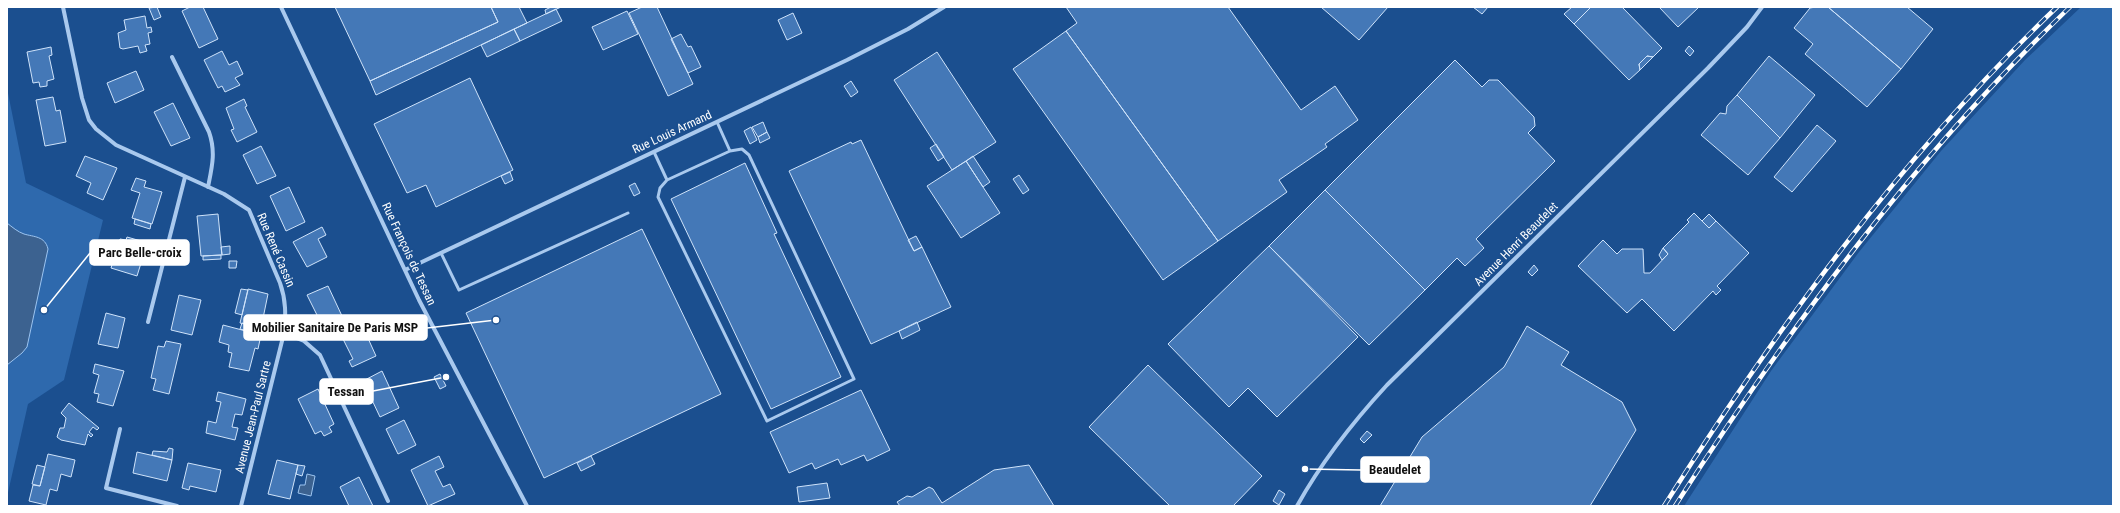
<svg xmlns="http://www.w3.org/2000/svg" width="2120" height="513" viewBox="0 0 2120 513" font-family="'Roboto Condensed',sans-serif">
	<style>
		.green { fill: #2e69ad }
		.water { fill: #3c6290; stroke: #9cc4f0 }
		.building { fill: #4478b7; stroke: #cfe3fa }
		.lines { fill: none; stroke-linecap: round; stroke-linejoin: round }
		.service { stroke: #a9c9ee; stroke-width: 3 }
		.minor { stroke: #a9c9ee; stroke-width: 4 }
		.rail-casing { stroke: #fff; stroke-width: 4.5 }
		.rail { stroke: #1b4f8f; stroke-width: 3; stroke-dasharray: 9; stroke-linecap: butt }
		.labels { text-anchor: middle; stroke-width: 4; stroke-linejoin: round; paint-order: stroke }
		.street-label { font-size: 12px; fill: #fff; stroke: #1b4f8f }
		.leader { fill: none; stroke: #fff; stroke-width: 1.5 }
		.callout-dot { fill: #fff; stroke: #1b4f8f; stroke-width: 1.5 }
		.callout { fill: #fff; stroke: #fff; stroke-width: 1.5 }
		.callout-label { font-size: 13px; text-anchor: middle; font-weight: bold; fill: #111 }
	</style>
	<rect width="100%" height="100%" fill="#1b4f8f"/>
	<path class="green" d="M2081,7H2113V506H1684L1771,371L1859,252L1941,151L2025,60Z
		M7,88L26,183L103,220L64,380L28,404L7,497Z"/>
	<path class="water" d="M7,223C12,227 18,232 24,234C34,237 45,236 48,249L27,347L22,353L7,365Z
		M307,474L315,476L311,496L298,493L300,485H305Z"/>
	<path class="building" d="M157,7L161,17L154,20L149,8Z
		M190,7H203L218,39L199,48L182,11Z
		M335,7H491L498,22L370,81Z
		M491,7H519L527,23L376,95L370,81L498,22Z
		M551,7H561L546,14L545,10Z
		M642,7H657L693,84L668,96L629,13Z
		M1066,7H1228L1301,110L1335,86L1358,120L1325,144L1327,147L1279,180L1287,192L1218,241L1066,31L1077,23Z
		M1321,7H1388L1359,40Z
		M1473,7H1488L1482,14Z
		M1572,7H1591L1574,24L1564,14Z
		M1591,7H1622L1662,48L1653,57L1647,56L1639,64L1640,70L1629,80L1574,24Z
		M1659,7H1699L1678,27Z
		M1816,7H1828L1901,69L1867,107L1805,54L1813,44L1794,28L1810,8Z
		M1828,7H1907L1933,29L1901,69Z
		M556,9L562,21L520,41L514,29Z
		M627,11L638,34L603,50L592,27Z
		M793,13L802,33L787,40L778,20Z
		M145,16L147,28L151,27L152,32L148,33L150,44L145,45L147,51L140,53L138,46L123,49L120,48L118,33L126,30L124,20Z
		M514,29L520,41L487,57L481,45Z
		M1066,31L1218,241L1163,280L1013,69Z
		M681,34L688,47L691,46L701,67L688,73L671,39Z
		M1689,46L1694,51L1690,56L1685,51Z
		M51,47L52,55L49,56L54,79L47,81V86L40,87L39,82L33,83L27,52Z
		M222,51L229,65L237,61L243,74L235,78L240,85L225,92L222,86L218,88L204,60Z
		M937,52L996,142L952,170L894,80Z
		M1647,56L1653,57L1640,70L1639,64Z
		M1769,56L1815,95L1780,138L1737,95Z
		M1455,60L1482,87L1489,80H1498L1534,117L1535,126L1528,133L1555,161L1476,239L1484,248L1465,266L1457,258L1425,290L1325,190Z
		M136,71L144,90L115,103L107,83Z
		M470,78L513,170L436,207L426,185L407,193L374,124Z
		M851,81L858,92L851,97L844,86Z
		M1737,95L1780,138L1748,175L1701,135L1720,113L1726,114L1727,106Z
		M53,97L56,111L60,110L66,142L45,146L36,100Z
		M244,99L247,106L245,107L257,132L237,142L231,130L234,129L226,108Z
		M173,103L190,138L171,146L154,112Z
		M763,122L767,132L758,137L752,127Z
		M1817,125L1836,141L1792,192L1774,177Z
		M751,127L757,140L750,144L744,131Z
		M767,132L770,138L760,143L758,137Z
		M861,140L914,251L922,247L951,307L871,344L789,171L851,142L852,144Z
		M936,144L944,157L938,161L930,148Z
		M261,146L276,176L257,184L243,155Z
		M85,156L117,168L103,200L87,193L91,183L76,176Z
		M973,156L990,182L983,187L966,161Z
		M966,161L1000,213L961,238L927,186Z
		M745,163L777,233L774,234L841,377L771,409L671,199Z
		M510,172L513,180L505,184L501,176Z
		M1019,175L1029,190L1023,194L1013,179Z
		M136,178L146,181L144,187L162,192L152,224L132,218L140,193L131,190Z
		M635,183L640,193L634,196L629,186Z
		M289,187L305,222L286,231L270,196Z
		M1325,190L1425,290L1369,345L1269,246Z
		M1694,213L1709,228L1716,221L1749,253L1717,286L1721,290L1716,295L1713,291L1674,331L1642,299L1627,313L1578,266L1603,240L1617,254L1622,249H1643L1644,273H1650L1668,254L1663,248L1689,222L1687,220Z
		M218,214L222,255L201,256L197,216Z
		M1709,214L1716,221L1709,228L1702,221Z
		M135,219L151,224L150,229L134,224Z
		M322,227L326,235L318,239L327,257L307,267L293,242Z
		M642,229L721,394L544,478L466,313Z
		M916,236L922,247L914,251L908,240Z
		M127,237L141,241L140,245L146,247L137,276L111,268L120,239L126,240Z
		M230,246V254L222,255L221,247Z
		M1269,246L1358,337L1277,417L1248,388L1229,407L1168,344Z
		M1663,248L1668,254L1662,260L1659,255Z
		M221,255V259L203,260V256Z
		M229,261H237L236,268H229Z
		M1534,265L1538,270L1532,276L1528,272Z
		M328,286L342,316L322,325L307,295Z
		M241,289L248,290L242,315L235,313Z
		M248,289L268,294L261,328L240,323Z
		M179,295L201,300L192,335L171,330Z
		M106,313L125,318L118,348L98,344Z
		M917,322L920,330L902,339L899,331Z
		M242,323L252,325L251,332L240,329Z
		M223,325L261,335L258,349L255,348L249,371L229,367L232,353L228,352L229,345L219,342Z
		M362,325L376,356L352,367L349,361L353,359L341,335Z
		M1527,326L1569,352L1561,365L1622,402L1636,430L1590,506H1380L1422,437L1504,367Z
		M166,341L181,344L169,394L153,390L156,379L151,378L158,346L164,347Z
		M95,364L124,371L113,406L97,402L99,394L94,393L99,375L93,373Z
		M1148,365L1262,476L1233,506H1170L1089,427Z
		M382,371L399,408L380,417L363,381Z
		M440,374L446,386L440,389L434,377Z
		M318,389L334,424L329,427L332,432L324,436L321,431L315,434L298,399Z
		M861,390L890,450L867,461L864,455L841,465L838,459L815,469L812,463L789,473L770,432Z
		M218,392L246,399L242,415L235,414L232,427L238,428L235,440L206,433L208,421L216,423L221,402L216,401Z
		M69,403L99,428L97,430L93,427L89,432L93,435L91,437L88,434L85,445L61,440L57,437L60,428H64L66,418L61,413Z
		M404,420L416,445L398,454L386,429Z
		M1367,431L1372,435L1364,443L1360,439Z
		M169,448L173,449L172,460L152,455L153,451L167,452Z
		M137,452L172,460L167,481L133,473Z
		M48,454L75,460L71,477L61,474L57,491L50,489L46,505L29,501L33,485L40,486Z
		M439,456L444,467L435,471L443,487L450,484L455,494L428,506L411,470Z
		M591,456L595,464L581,471L577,463Z
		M277,460L298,465L290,499L268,494Z
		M188,463L221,470L216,492L190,486L189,490L182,488Z
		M37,465L45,467L40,486L32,484Z
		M298,465L305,466L302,476L296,474Z
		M1029,465L1054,506H900L897,502L907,496L912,497L929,487L933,489L942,503L994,470Z
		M359,477L373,506H349L340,487Z
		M827,483L830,498L799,502L797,487Z
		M1279,490L1285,494L1279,505L1273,501Z"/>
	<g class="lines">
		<path class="service" d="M654,152L667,180L660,188L658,197L767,421L854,379L749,155L742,149L730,151L717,122
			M667,180L730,151
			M441,253L459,290L628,213"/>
		<path class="minor" d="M63,7L82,98L89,120L96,129L116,145L224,194L249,210L280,283C286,300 286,315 284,333L241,506
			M281,7L419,300L527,506
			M172,57L209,132C216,152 212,167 208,187
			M405,270L847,60L908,29L944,7
			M148,322L185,177
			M284,333L304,341L320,355L388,501
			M120,429L106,488L177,506
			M1297,506C1322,461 1352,423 1387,385L1708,68L1747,27L1762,7"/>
		<g class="rail-casing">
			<path id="rail" d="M1664,506C1778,326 1903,154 2057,7
				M1675,506C1790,326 1916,155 2070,7"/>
		</g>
		<use href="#rail" class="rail"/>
	</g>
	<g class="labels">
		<g class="street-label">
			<text transform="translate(672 132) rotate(-25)" y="4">Rue Louis Armand</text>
			<text transform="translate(1516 244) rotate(-45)" y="4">Avenue Henri Beaudelet</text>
			<text transform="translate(276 250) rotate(67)" y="4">Rue René Cassin</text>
			<text transform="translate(409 254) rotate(65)" y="4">Rue François de Tessan</text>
			<text transform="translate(253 417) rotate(-76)" y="4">Avenue Jean-Paul Sartre</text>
		</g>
	</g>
	<path class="leader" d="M44 310L90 253M496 320L427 328M446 377L373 391M1305 469L1361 470"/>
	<g class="callout-dot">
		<circle cx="44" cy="310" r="4"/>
		<circle cx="496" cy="320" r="4"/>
		<circle cx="446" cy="377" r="4"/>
		<circle cx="1305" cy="469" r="4"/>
	</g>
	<g class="callout">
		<rect x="90" y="240" width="99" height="25" rx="4"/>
		<rect x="244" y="315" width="183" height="25" rx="4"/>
		<rect x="320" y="379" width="53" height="25" rx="4"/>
		<rect x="1361" y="457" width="68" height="25" rx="4"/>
	</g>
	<g class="callout-label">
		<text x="140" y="257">Parc Belle-croix</text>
		<text x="335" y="332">Mobilier Sanitaire De Paris MSP</text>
		<text x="346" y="396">Tessan</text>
		<text x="1395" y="474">Beaudelet</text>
	</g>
	<rect width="2120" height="513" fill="none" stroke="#ffffff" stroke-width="16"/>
</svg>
